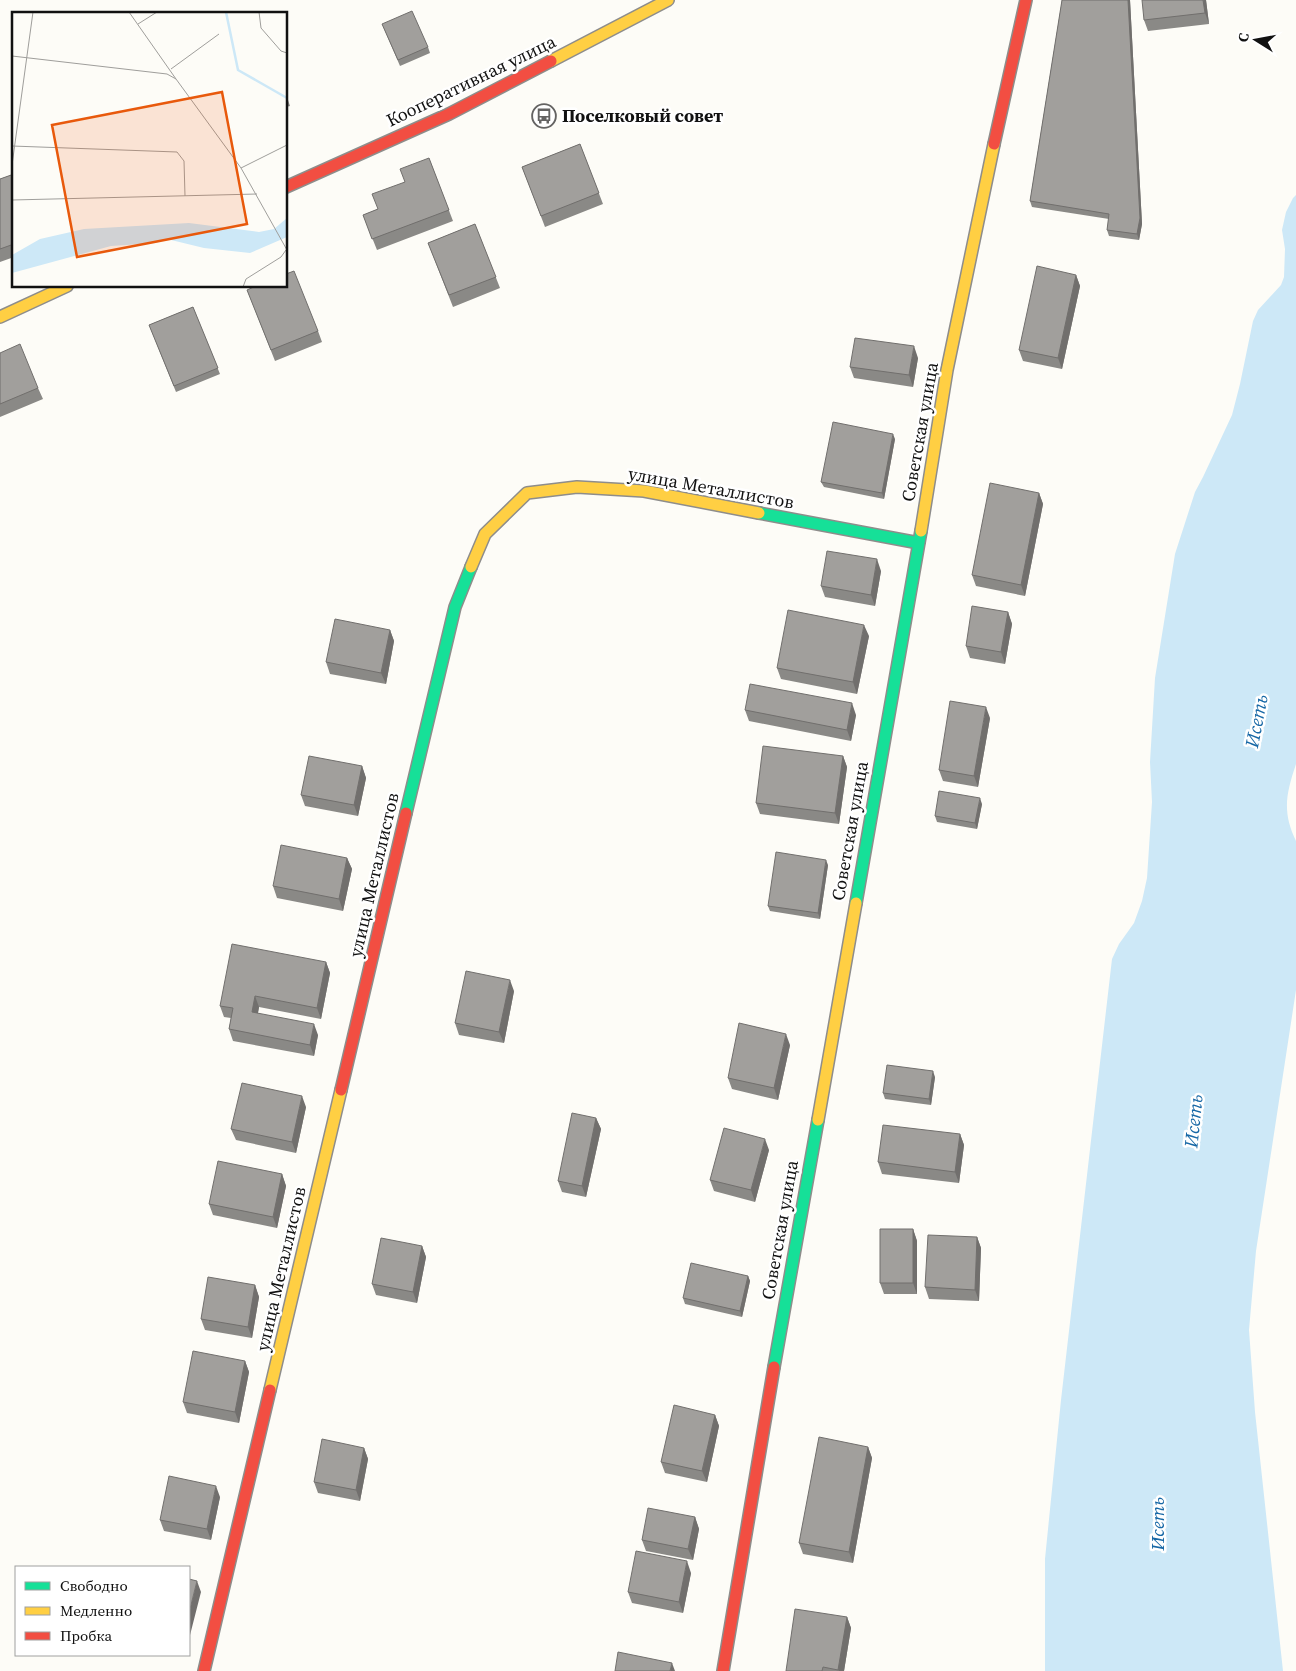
<svg xmlns="http://www.w3.org/2000/svg" width="1296" height="1671" viewBox="0 0 1296 1671" font-family="'Source Serif 4',serif">
	<style>
		.water { fill: #cde8f7 }
		.lines { fill: none; stroke-linecap: round; stroke-linejoin: round }
		.fast-casing { stroke: #8e8d8b; stroke-width: 14 }
		.slow-casing { stroke: #8e8d8b; stroke-width: 14 }
		.jam-casing { stroke: #8e8d8b; stroke-width: 14 }
		.fast { stroke: #16e098; stroke-width: 11 }
		.slow { stroke: #ffcf43; stroke-width: 11 }
		.jam { stroke: #f24e42; stroke-width: 11 }
		.wall { fill: #8a8986 }
		.shaded-wall { fill: #716f6d }
		.building { fill: #a19f9c; stroke: #716f6d }
		.labels { text-anchor: middle; stroke-width: 5; stroke-linejoin: round; paint-order: stroke }
		.street-label { font-size: 18px; fill: #111; stroke: #fff }
		.poi-label { font-size: 18px; font-weight: bold; fill: #111; stroke: #fff; text-anchor: start }
		.water-label { font-size: 19px; font-style: italic; fill: #1768a6; stroke: #fff }
		.inset-river { fill: none; stroke: #cde8f7; stroke-width: 2.5 }
		.inset-road { fill: none; stroke: #9f9e9b; stroke-width: 1 }
		.view { fill: #e8590c; fill-opacity: 0.15; stroke: #e8590c; stroke-width: 2.5 }
		.inset-edge { fill: none; stroke: #111; stroke-width: 2.5 }
	</style>
	<rect width="100%" height="100%" fill="#fdfcf7"/>
	<path class="water" d="M1296,195V764C1286,794 1282,812 1296,841V990L1256,1251L1249,1330L1255,1412L1283,1671H1045V1559L1061,1400L1112,959L1119,944L1134,923L1142,901L1147,878L1152,802L1150,762L1155,678L1175,554L1195,492L1203,477L1232,415L1240,384L1253,321L1258,310L1281,285L1284,277L1285,249L1282,230L1286,212L1293,198Z"/>
	<g class="lines">
		<g class="fast-casing">
			<path id="fast" d="M759,513L919,543
				M406,813L455,607L471,567
				M856,903L921,531
				M774,1367L818,1120"/>
		</g>
		<g class="slow-casing">
			<path id="slow" d="M551,61L668,0
				M0,317L67,286
				M921,531L947,370L994,144
				M471,567L485,534L527,493L577,487L644,491L759,513
				M818,1120L856,903
				M270,1390L341,1090"/>
		</g>
		<g class="jam-casing">
			<path id="jam" d="M994,144L1026,0
				M286,187L449,114L551,61
				M341,1090L406,813
				M204,1671L270,1390
				M723,1671L774,1367"/>
		</g>
		<use href="#fast" class="fast"/>
		<use href="#slow" class="slow"/>
		<use href="#jam" class="jam"/>
	</g>
	<path class="wall" d="M1062,0H1130L1142,224L1139,240L1109,236L1107,230L1109,219L1032,207L1030,201Z
		M1206,0L1209,24L1148,31L1144,20Z
		M382,24L428,47L430,53L400,66Z
		M286,94L290,106L286,107Z
		M580,144L603,204L545,227L522,167Z
		M429,158L453,221L377,250L363,215L378,209Z
		M14,174V257L0,262V179Z
		M475,224L500,288L453,307L428,243Z
		M1076,275L1080,286L1062,369L1023,361L1019,350Z
		M247,290L318,331L322,342L275,361Z
		M193,307L220,374L176,392L149,325Z
		M0,353L38,388L43,399L0,417Z
		M918,358L913,387L854,378L850,367Z
		M895,439L884,499L824,487L821,482Z
		M1039,493L1043,504L1025,596L976,586L972,575Z
		M881,571L875,606L825,597L821,586Z
		M1008,612L1012,624L1005,664L970,658L966,646Z
		M390,630L394,641L386,684L330,674L326,662Z
		M869,636L857,694L781,679L777,668Z
		M745,710L856,715L851,741L749,721Z
		M990,718L978,787L943,781L939,770Z
		M843,756L847,767L839,824L760,814L756,803Z
		M362,766L366,778L358,816L305,806L301,795Z
		M982,804L977,829L937,822L935,816Z
		M347,858L352,869L343,911L277,898L273,886Z
		M828,865L820,919L770,911L768,906Z
		M326,962L330,973L321,1019L259,1007L258,1013L318,1035L314,1056L233,1041L229,1029L231,1018L224,1017L220,1006Z
		M514,991L504,1043L459,1035L455,1023Z
		M790,1045L778,1100L732,1089L728,1078Z
		M935,1077L931,1105L885,1099L883,1093Z
		M306,1107L296,1153L236,1140L231,1129Z
		M596,1118L601,1129L586,1197L562,1192L558,1181Z
		M960,1134L964,1145L959,1183L882,1174L878,1162Z
		M769,1150L755,1202L714,1191L710,1180Z
		M282,1174L286,1186L277,1228L213,1215L209,1204Z
		M913,1229L917,1241V1294H884L880,1283Z
		M977,1237L981,1248L979,1301L929,1299L925,1287Z
		M422,1246L426,1257L417,1303L376,1295L372,1284Z
		M748,1276L750,1281L742,1317L685,1304L683,1298Z
		M255,1285L259,1297L252,1338L205,1330L201,1319Z
		M245,1361L249,1372L239,1423L187,1413L183,1402Z
		M715,1415L719,1426L707,1482L665,1473L661,1462Z
		M868,1447L872,1458L853,1563L803,1554L799,1543Z
		M364,1448L368,1459L360,1501L318,1493L314,1482Z
		M220,1497L211,1540L164,1531L160,1520Z
		M695,1517L699,1529L693,1560L646,1551L642,1540Z
		M691,1573L683,1613L632,1603L628,1592Z
		M847,1617L851,1628L844,1671H786Z"/>
	<path class="shaded-wall" d="M1128,0H1130L1142,224L1139,240L1137,234Z
		M1203,0H1206L1209,24L1205,13Z
		M1076,275L1080,286L1062,369L1058,358Z
		M914,346L918,358L913,387L909,375Z
		M893,434L895,439L884,499L882,493Z
		M1039,493L1043,504L1025,596L1021,585Z
		M877,559L881,571L875,606L871,595Z
		M1008,612L1012,624L1005,664L1001,652Z
		M864,625L869,636L857,694L853,682Z
		M390,630L394,641L386,684L381,673Z
		M852,703L856,715L851,741L847,730Z
		M986,707L990,718L978,787L974,776Z
		M843,756L847,767L839,824L835,813Z
		M362,766L366,778L358,816L354,805Z
		M980,798L982,804L977,829L975,823Z
		M347,858L352,869L343,911L339,899Z
		M826,860L828,865L820,919L818,913Z
		M326,962L330,973L321,1019L317,1008Z
		M510,980L514,991L504,1043L499,1032Z
		M255,996L259,1007L256,1023L252,1012Z
		M314,1024L318,1035L314,1056L310,1045Z
		M786,1034L790,1045L778,1100L774,1088Z
		M933,1071L935,1077L931,1105L929,1099Z
		M302,1096L306,1107L296,1153L292,1142Z
		M596,1118L601,1129L586,1197L582,1186Z
		M960,1134L964,1145L959,1183L955,1172Z
		M765,1139L769,1150L755,1202L751,1190Z
		M282,1174L286,1186L277,1228L273,1217Z
		M913,1229L917,1241V1294L913,1283Z
		M977,1237L981,1248L979,1301L975,1290Z
		M422,1246L426,1257L417,1303L413,1292Z
		M748,1276L750,1281L742,1317L740,1311Z
		M255,1285L259,1297L252,1338L248,1327Z
		M245,1361L249,1372L239,1423L235,1412Z
		M715,1415L719,1426L707,1482L702,1471Z
		M868,1447L872,1458L853,1563L849,1552Z
		M364,1448L368,1459L360,1501L356,1490Z
		M216,1486L220,1497L211,1540L207,1529Z
		M695,1517L699,1529L693,1560L688,1549Z
		M687,1561L691,1573L683,1613L679,1602Z
		M197,1581L201,1592L189,1639V1613Z
		M847,1617L851,1628L844,1671H839L838,1670Z
		M672,1663L675,1671H670Z"/>
	<path class="building" d="M1062,0H1128L1140,218L1137,234L1107,230L1109,214L1030,201Z
		M1142,0H1203L1205,13L1144,20Z
		M412,11L428,47L398,60L382,24Z
		M580,144L599,193L541,216L522,167Z
		M429,158L449,210L372,239L363,215L378,209L372,194L405,182L400,169Z
		M14,174V244L0,249V179Z
		M475,224L496,277L449,295L428,243Z
		M1037,266L1076,275L1058,358L1019,350Z
		M294,271L318,331L271,350L247,290L256,286H286V274Z
		M193,307L218,368L174,386L149,325Z
		M855,338L914,346L909,375L850,367Z
		M20,344L38,388L0,404V353Z
		M833,422L893,434L882,493L821,482Z
		M990,483L1039,493L1021,585L972,575Z
		M827,551L877,559L871,595L821,586Z
		M972,606L1008,612L1001,652L966,646Z
		M788,610L864,625L853,682L777,668Z
		M335,619L390,630L381,673L326,662Z
		M750,684L852,703L847,730L745,710Z
		M950,701L986,707L974,776L939,770Z
		M763,746L843,756L835,813L756,803Z
		M309,756L362,766L354,805L301,795Z
		M939,791L980,798L975,823L935,816Z
		M281,845L347,858L339,899L273,886Z
		M776,852L826,860L818,913L768,906Z
		M232,944L326,962L317,1008L255,996L252,1012L314,1024L310,1045L229,1029L233,1008L220,1006Z
		M466,971L510,980L499,1032L455,1023Z
		M739,1023L786,1034L774,1088L728,1078Z
		M887,1065L933,1071L929,1099L883,1093Z
		M242,1083L302,1096L292,1142L231,1129Z
		M572,1113L596,1118L582,1186L558,1181Z
		M883,1125L960,1134L955,1172L878,1162Z
		M724,1128L765,1139L751,1190L710,1180Z
		M218,1161L282,1174L273,1217L209,1204Z
		M880,1229H913V1283H880Z
		M928,1235L977,1237L975,1290L925,1287Z
		M381,1238L422,1246L413,1292L372,1284Z
		M691,1263L748,1276L740,1311L683,1298Z
		M208,1277L255,1285L248,1327L201,1319Z
		M193,1351L245,1361L235,1412L183,1402Z
		M674,1405L715,1415L702,1471L661,1462Z
		M819,1437L868,1447L849,1552L799,1543Z
		M322,1439L364,1448L356,1490L314,1482Z
		M169,1476L216,1486L207,1529L160,1520Z
		M648,1508L695,1517L688,1549L642,1540Z
		M636,1551L687,1561L679,1602L628,1592Z
		M189,1579L197,1581L189,1613Z
		M795,1609L847,1617L838,1670L823,1667L822,1671H786Z
		M618,1652L672,1663L670,1671H615Z"/>
	<defs>
		<g id="bus-ring" transform="scale(1.25)"><circle r="9.5" fill="#fff" stroke="#646362" stroke-width="1.5"/><path d="M-5-6H5V4H4V6H2V4H-2V6H-4V4H-5ZM-3.5-4V0h7V-4ZM-3.5 1.2v1.5H-2V1.2ZM2 1.2v1.5H3.5V1.2Z" fill="#646362"/></g>
	</defs>
	<g fill-rule="evenodd">
		<use href="#bus-ring" x="544" y="116"/>
	</g>
	<g class="labels">
		<g class="street-label">
			<text transform="translate(471 81) rotate(-26)" y="6">Кооперативная улица</text>
			<text transform="translate(920 432) rotate(-80)" y="6">Советская улица</text>
			<text transform="translate(711 488) rotate(10)" y="6">улица Металлистов</text>
			<text transform="translate(850 831) rotate(-80)" y="6">Советская улица</text>
			<text transform="translate(374 875) rotate(-77)" y="6">улица Металлистов</text>
			<text transform="translate(780 1230) rotate(-80)" y="6">Советская улица</text>
			<text transform="translate(281 1269) rotate(-77)" y="6">улица Металлистов</text>
		</g>
		<g class="poi-label">
			<text x="562" y="122">Поселковый совет</text>
		</g>
		<g class="water-label">
			<text transform="translate(1256 721) rotate(-79)" y="7">Исеть</text>
			<text transform="translate(1193 1121) rotate(-84)" y="7">Исеть</text>
			<text transform="translate(1157 1524) rotate(-90)" y="7">Исеть</text>
		</g>
	</g>
	<g transform="translate(12 12)">
		<rect width="275" height="275" fill="#fdfcf7"/>
		<path d="M275,206V225L238,241L192,236L155,227L144,231L99,234L0,261V243L28,227L72,217L177,211L247,220L262,217Z" fill="#cde8f7"/>
		<path class="inset-river" d="M214,0L226,58L275,86"/>
		<path class="inset-road" d="M117,0L164,67M247,0L249,16L269,39L275,41M126,12L145,0M0,44L155,62L164,67L229,156L275,238M159,57L207,22M0,134L165,140L172,149L173,184M0,153L21,0M229,156L275,133M0,188L245,182M231,275L234,267L269,245L274,238"/>
		<path class="view" d="M210,80L235,212L65,245L40,113Z"/>
		<rect width="275" height="275" class="inset-edge"/>
	</g>
	<rect x="15" y="1566" width="175" height="90" fill="#ffffff" stroke="#a0a0a0"/>
	<rect x="25" y="1582" width="25" height="8" fill="#16e098" stroke="#a0a0a0"/>
	<text x="60" y="1591" font-size="15" fill="#111111">Свободно</text>
	<rect x="25" y="1607" width="25" height="8" fill="#ffcf43" stroke="#a0a0a0"/>
	<text x="60" y="1616" font-size="15" fill="#111111">Медленно</text>
	<rect x="25" y="1632" width="25" height="8" fill="#f24e42" stroke="#a0a0a0"/>
	<text x="60" y="1641" font-size="15" fill="#111111">Пробка</text>
	<g transform="translate(1256 40) rotate(281)" stroke="#ffffff" stroke-width="4" paint-order="stroke">
	<path d="M0-4L9 19L0 12L-9 19Z" fill="#111111"/>
	<text y="-8" font-size="14" font-weight="bold" text-anchor="middle" fill="#111111">С</text>
	</g>
</svg>
